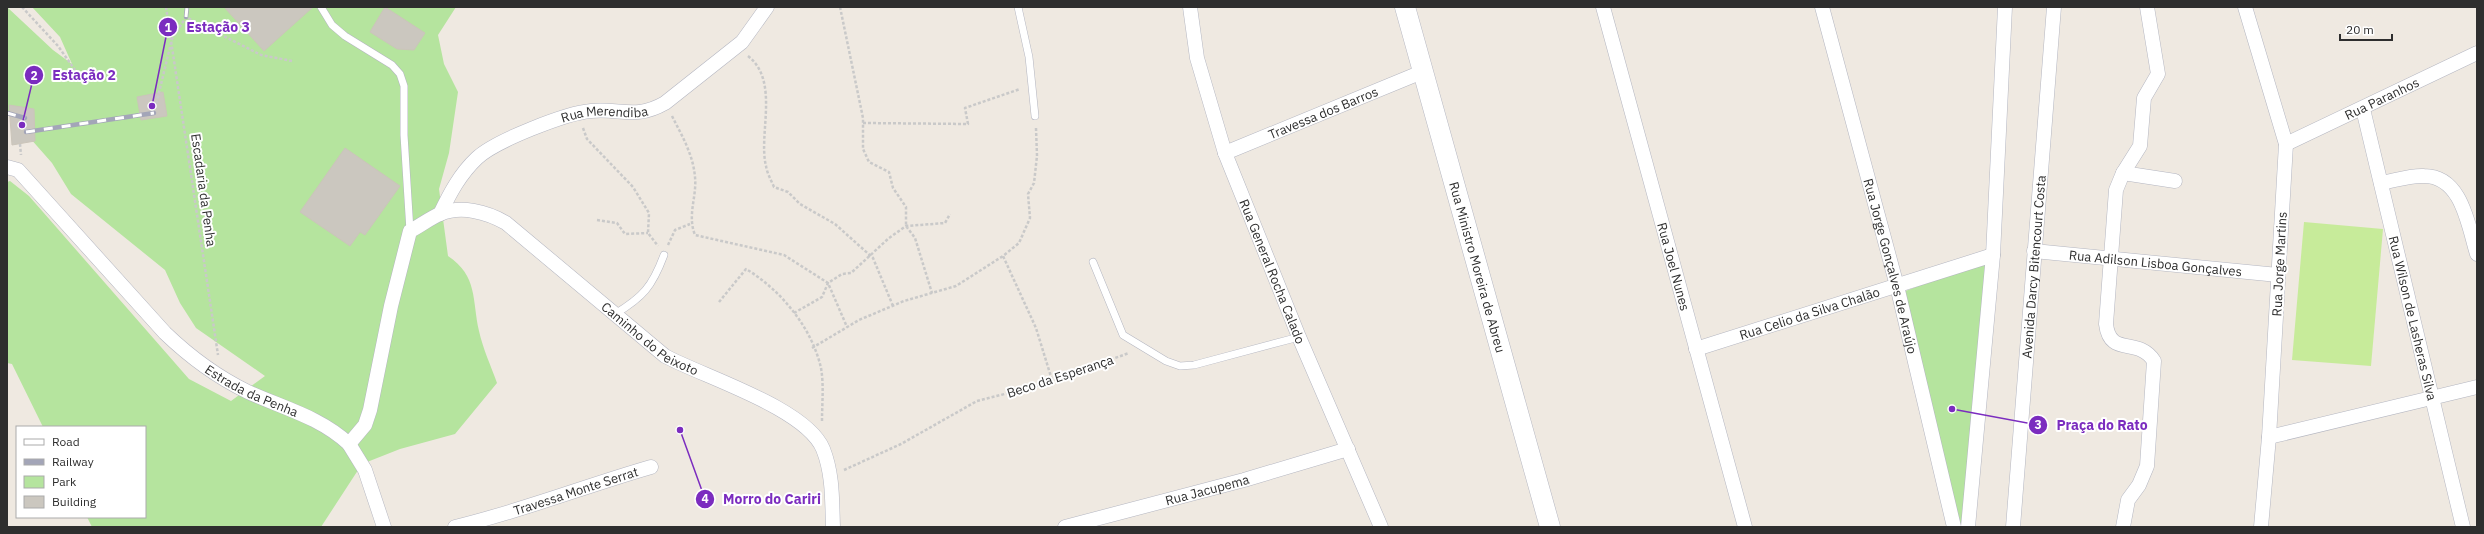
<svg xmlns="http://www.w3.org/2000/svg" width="2484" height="534" viewBox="0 0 2484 534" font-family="'IBM Plex Sans',sans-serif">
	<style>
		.green { fill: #b5e49e }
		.pitch { fill: #c7eb9a }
		.building { fill: #cbc7bf; stroke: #cbc5ba }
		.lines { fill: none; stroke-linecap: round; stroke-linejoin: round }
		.lane-casing { stroke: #b4b6c1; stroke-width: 8 }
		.street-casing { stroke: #b4b6c1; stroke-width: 15 }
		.secondary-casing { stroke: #b4b6c1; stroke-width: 21 }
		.path { stroke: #c9c9c9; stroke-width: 2.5; stroke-dasharray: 3 2; stroke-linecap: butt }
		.lane { stroke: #fff; stroke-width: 7 }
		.street { stroke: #fff; stroke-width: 14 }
		.secondary { stroke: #fff; stroke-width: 20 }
		.rail-casing { stroke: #a3a5b8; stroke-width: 4.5 }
		.rail { stroke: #fff; stroke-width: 3; stroke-dasharray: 9; stroke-linecap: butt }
		.labels { text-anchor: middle; stroke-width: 4; stroke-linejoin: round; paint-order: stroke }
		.street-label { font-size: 13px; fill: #2e2e2e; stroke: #fff }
		.leader { fill: none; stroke: #7b2cbf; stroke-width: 1.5 }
		.callout-dot { fill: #7b2cbf; stroke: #fff; stroke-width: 1.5 }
		.mark-label { font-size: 12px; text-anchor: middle; font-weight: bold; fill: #fff }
		.callout-label { font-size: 14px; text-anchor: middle; font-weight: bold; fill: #7b2cbf; stroke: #fff; stroke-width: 4; stroke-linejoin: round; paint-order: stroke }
	</style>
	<rect width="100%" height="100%" fill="#efe9e1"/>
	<path class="green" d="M7,7L53,50L72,64L60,37L32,7H456L438,35L444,64L458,92L449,153L439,189L448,256C478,276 472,300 479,331C483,349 491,366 497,383L455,434L400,449L362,464L321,527H92L87,517H145V427H43L12,364L7,363V182L10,181L29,196L189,379L231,401L265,376L196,328L180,303L165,270L71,194L52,163L7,112Z
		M1988,259L1964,527H1957L1903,292Z"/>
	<path class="pitch" d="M2304,222L2383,229L2371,366L2292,360Z"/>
	<path class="building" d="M224,7H313L264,51Z
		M385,7L425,33L414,50L397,49L370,32Z
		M163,92L167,116L141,120L137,97Z
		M9,105L34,109L35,141L12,145Z
		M345,148L400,186L365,235L360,232L350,246L300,212Z"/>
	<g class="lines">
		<g class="lane-casing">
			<path id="lane" d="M321,7L332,25L345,36L392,65L400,74L404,86V135L410,231
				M1018,7L1029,57L1035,116
				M1093,262L1123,335L1166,361L1180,366L1194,365L1299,337
				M615,314C643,297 652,287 664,255"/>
		</g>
		<g class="street-casing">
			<g id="street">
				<path id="s1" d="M1190,7L1197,58L1225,153L1299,337L1381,527"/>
				<path id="s2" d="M1603,7L1745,527"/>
				<path id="s3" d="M1822,7L1897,286L1954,527"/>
				<path d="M2245,7L2286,144L2269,437L2261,527"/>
				<path id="s4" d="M2363,109L2463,527"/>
				<path id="s5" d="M2286,144L2477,53"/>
				<path id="s6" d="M1225,153L1422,72"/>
				<path id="s7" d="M7,167L18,170L165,333C190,357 217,377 248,392C283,408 320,417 349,444L365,425L370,410L391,306L410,231C420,226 430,218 440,214C461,205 487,212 506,223L665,356C704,377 806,408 823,449C833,474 832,500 833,527"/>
				<path d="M2123,173L2175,181"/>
				<path d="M2381,183C2394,181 2410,175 2424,176C2462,176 2468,225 2477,254"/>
				<path id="s8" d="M440,214C450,193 460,174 477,158C495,141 566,113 591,111C621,108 635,120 665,103L742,42L767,7"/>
				<path id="s9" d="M2034,251L2278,275"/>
				<path id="s10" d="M1696,349L1993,255"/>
				<path d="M2269,437L2477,387"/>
				<path d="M349,444L365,470L384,527"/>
				<path id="s11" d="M455,527C522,511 585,486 651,467"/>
				<path id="s12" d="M1065,527L1244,480L1348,449"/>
				<path d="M1968,527L1993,255L2005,7"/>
				<path id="s13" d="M2013,527L2054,7"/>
				<path d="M2123,527L2128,500L2139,485L2147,466L2154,361C2138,336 2110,358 2106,324L2116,190L2123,173L2140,146L2144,98L2158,74L2147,7"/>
			</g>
		</g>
		<g class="secondary-casing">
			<g id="secondary">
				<path id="s14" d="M1405,7L1550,527"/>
			</g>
		</g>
		<path class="path" d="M22,7L58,46L75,70
			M166,7L218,355
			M840,7L863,118V149L869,162L889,172L893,188L906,207V226L915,238L932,293
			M748,56C780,81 758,134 766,166C767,173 771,180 774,187L788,192L800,204L835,224L873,258L893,306
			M154,113L172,39L186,17L261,55L292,61
			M672,116C682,136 693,154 695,177C697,197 687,215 695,235L784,255L828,283L847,327
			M25,118L26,132
			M863,123L968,124L965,108L1020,89
			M583,128L587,139L633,187L649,213L648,233L658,246
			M1036,128L1037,156L1034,183L1028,194L1030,218L1019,243L1003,256L1036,328L1052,380
			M20,144L21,155
			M597,220L617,223L625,234L648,233
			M668,245L675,230L690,224
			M719,302L746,269C781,290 812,328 821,368C824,385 822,404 822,421
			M794,313L822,297L828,283L842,274L851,273L889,238L906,226L945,223L950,214
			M812,348L859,320L904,301L956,286L1003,256
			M844,470L901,444L977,401L1040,385L1129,353"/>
		<use href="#lane" class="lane"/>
		<use href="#street" class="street"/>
		<use href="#secondary" class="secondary"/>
		<g class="rail-casing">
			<path id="rail" d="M186,17L187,7
				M7,113L25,118
				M26,132L154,113"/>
		</g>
		<use href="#rail" class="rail"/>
	</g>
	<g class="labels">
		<g class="street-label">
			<text dy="5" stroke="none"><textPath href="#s5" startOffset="106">Rua Paranhos</textPath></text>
			<text dy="5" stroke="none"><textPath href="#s6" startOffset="106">Travessa dos Barros</textPath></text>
			<text dy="5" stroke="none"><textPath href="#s8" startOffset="205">Rua Merendiba</textPath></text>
			<text transform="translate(204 190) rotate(82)" y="5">Escadaria da Penha</text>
			<text dy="5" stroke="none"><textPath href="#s9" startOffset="122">Rua Adilson Lisboa Gonçalves</textPath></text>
			<text transform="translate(2279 264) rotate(-87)" y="5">Rua Jorge Martins</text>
			<text dy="5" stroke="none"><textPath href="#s3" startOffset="268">Rua Jorge Gonçalves de Araújo</textPath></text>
			<text dy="5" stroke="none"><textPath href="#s14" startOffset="270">Rua Ministro Moreira de Abreu</textPath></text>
			<text dy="5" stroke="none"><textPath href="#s2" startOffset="269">Rua Joel Nunes</textPath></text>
			<text dy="5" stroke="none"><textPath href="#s13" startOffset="261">Avenida Darcy Bitencourt Costa</textPath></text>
			<text dy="5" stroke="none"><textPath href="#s1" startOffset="278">Rua General Rocha Calado</textPath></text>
			<text dy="5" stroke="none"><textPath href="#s10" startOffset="119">Rua Celio da Silva Chalão</textPath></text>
			<text dy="5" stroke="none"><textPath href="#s4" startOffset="215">Rua Wilson de Lasheras Silva</textPath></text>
			<text dy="5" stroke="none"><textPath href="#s7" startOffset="960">Caminho do Peixoto</textPath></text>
			<text transform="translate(1060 376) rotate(-18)" y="5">Beco da Esperança</text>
			<text dy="5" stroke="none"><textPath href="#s7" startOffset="336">Estrada da Penha</textPath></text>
			<text dy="5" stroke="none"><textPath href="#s12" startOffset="147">Rua Jacupema</textPath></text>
			<text dy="5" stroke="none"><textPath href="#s11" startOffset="126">Travessa Monte Serrat</textPath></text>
		</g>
	</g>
	<path class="leader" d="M152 106L168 27M22 125L34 75M1952 409L2038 425M680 430L705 499"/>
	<g class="callout-dot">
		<circle cx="152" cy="106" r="4"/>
		<circle cx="22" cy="125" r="4"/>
		<circle cx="1952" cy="409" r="4"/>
		<circle cx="680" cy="430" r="4"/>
		<circle cx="168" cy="27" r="10"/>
		<circle cx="34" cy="75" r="10"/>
		<circle cx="2038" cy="425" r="10"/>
		<circle cx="705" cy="499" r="10"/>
	</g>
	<g class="mark-label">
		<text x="168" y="32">1</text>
		<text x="34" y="80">2</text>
		<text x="2038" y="429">3</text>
		<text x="705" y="503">4</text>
	</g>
	<g class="callout-label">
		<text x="218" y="32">Estação 3</text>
		<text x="84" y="80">Estação 2</text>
		<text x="2102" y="430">Praça do Rato</text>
		<text x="772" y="504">Morro do Cariri</text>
	</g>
	<rect width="2484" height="534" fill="none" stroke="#2e2e2e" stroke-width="16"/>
	<rect x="16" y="426" width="130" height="92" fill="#ffffff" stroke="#ababab"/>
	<rect x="24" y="439" width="20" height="6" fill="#ffffff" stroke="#ababab"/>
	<text x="52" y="446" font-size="12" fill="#2e2e2e">Road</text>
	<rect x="24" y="459" width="20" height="6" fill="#a3a5b8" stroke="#ababab"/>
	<text x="52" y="466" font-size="12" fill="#2e2e2e">Railway</text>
	<rect x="24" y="476" width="20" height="12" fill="#b5e49e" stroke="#ababab"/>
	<text x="52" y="486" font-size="12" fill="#2e2e2e">Park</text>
	<rect x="24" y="496" width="20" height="12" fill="#cbc7bf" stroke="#ababab"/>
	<text x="52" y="506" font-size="12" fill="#2e2e2e">Building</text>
	<path d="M2340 34v6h52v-6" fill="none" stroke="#2e2e2e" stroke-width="2"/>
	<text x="2346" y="34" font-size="12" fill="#2e2e2e" stroke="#ffffff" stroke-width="3" paint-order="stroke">20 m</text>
</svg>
